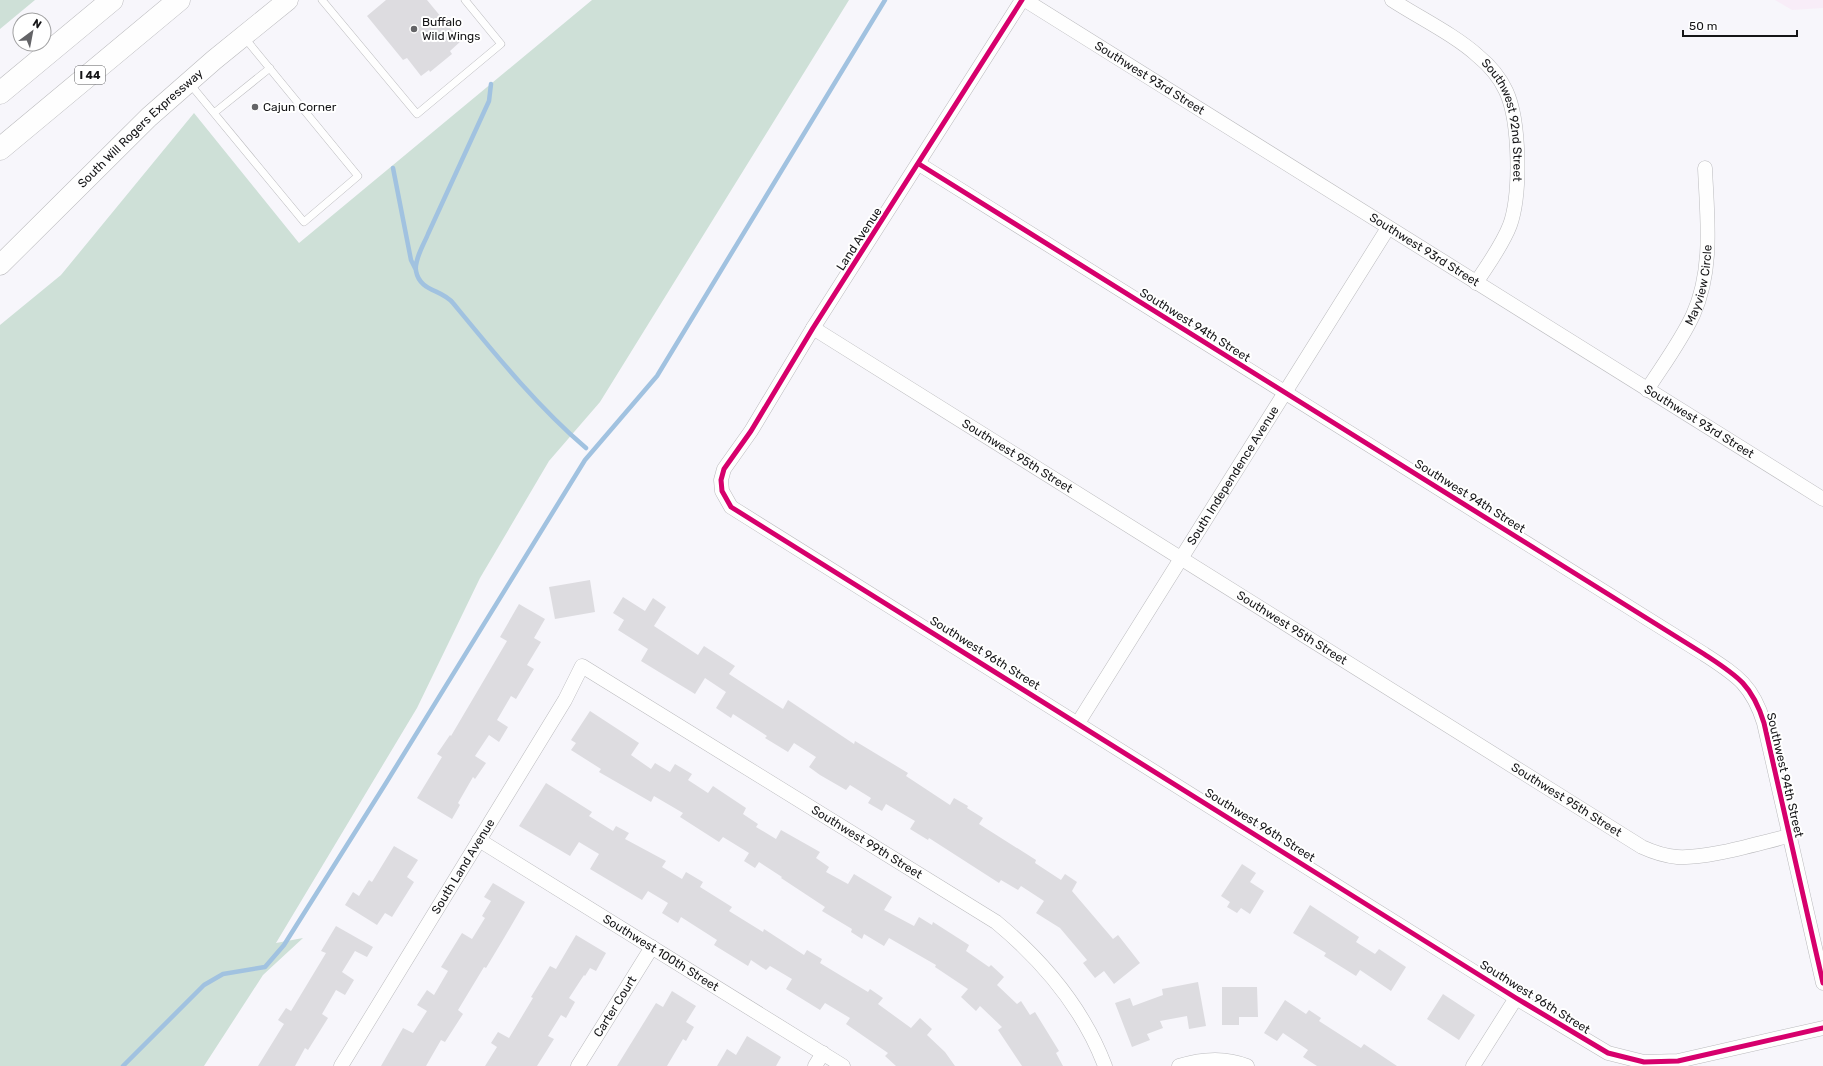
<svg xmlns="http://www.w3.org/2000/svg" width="1823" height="1066" viewBox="0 0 1823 1066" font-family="Rubik,sans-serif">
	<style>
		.medical { fill: #f8edf8 }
		.green { fill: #cee0d7 }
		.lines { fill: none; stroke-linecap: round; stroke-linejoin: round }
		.stream { stroke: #a1c2e0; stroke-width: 4.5 }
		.building { fill: #dddce0 }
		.service-casing { stroke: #bababd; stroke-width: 8 }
		.minor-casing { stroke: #bababd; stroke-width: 15 }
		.secondary-casing { stroke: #bababd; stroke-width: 21 }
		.motorway-casing { stroke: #bababd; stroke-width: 23 }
		.service { stroke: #fefefe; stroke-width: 7 }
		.minor { stroke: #fefefe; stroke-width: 14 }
		.secondary { stroke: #fefefe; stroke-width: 20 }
		.motorway { stroke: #fefefe; stroke-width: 22 }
		.cycleway-casing { stroke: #fff; stroke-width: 8 }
		.cycleway { stroke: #d6006c; stroke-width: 5 }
		.poi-dot { fill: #646467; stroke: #fff; stroke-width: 1.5 }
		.labels { text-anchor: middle; stroke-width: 4; stroke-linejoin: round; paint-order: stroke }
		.shield { fill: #fff; stroke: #5b5b5d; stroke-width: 1 }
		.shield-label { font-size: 11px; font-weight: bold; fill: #151517 }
		.poi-label { font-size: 12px; fill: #151517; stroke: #fff; text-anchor: start }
		.street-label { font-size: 12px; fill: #151517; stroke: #fff }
	</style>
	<rect width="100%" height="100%" fill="#f7f6fb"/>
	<path class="medical" d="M1775,0H1823V8L1792,10Z"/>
	<path class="green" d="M0,0H35L0,29Z
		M592,0H849L600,402L549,461L480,578L417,708L276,943L303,938L263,975L204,1066H0V325L61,275L194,113L299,243Z"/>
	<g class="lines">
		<path class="stream" d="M491,84L489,101L428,234C424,244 414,260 416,271C420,292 442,289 453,303C495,354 537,406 586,448
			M393,168L411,260L416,270
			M123,1066L204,985L223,974L265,967L284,945L386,783L585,460L657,376L885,0"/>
	</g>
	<path class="building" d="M386,0H427L461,41L450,51L452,54L430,72L429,70L421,76L407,58L403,60L367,16Z
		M590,580L595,612L555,619L549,587Z
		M623,597L645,611L653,598L666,607L654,626L698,655L704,646L735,666L729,674L783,709L788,700L854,744L855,741L908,773L906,776L950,805L954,798L968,806L967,808L983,818L979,824L1036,860L1035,863L1061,880L1065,874L1077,882L1072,891L1113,939L1118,935L1140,963L1114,984L1104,971L1095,978L1083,963L1087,960L1060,928L1036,913L1044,901L1021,886L1018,890L1001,880L999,883L929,838L928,840L910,829L915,821L886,804L882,811L868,803L871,798L850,785L846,790L820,775L809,767L816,757L794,743L788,752L765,738L767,736L733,714L731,718L716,708L726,692L705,678L695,694L641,661L648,649L618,630L624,620L613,613Z
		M519,604L545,619L534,638L541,642L527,665L534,669L516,699L511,696L497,720L508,727L499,742L489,735L475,756L486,763L475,779L473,777L458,803L460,805L452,819L417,798L442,757L437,754L450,735L451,736L507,641L500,637Z
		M590,711L639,743L631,755L651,769L655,763L670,772L675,764L692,774L688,780L708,793L713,786L746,808L743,814L758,824L756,827L776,839L781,830L820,852L816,858L829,867L826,872L848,884L854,874L892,897L884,910L914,926L919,917L932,925L933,922L969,945L966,951L989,967L991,965L1004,977L997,985L1017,1004L1021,1001L1030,1015L1035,1012L1059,1051L1056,1053L1063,1066H1022L998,1030L1002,1027L980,1006L976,1011L961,997L968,989L935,967L936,965L889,938L884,946L864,934L862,939L851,932L852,929L822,911L825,907L781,878L782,877L759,862L755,868L744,861L749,853L723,837L719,842L680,817L683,813L654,796L651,802L599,772L601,769L571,750L576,743L571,740Z
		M546,783L592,812L589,816L613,831L616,826L629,833L625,839L666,861L662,867L682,879L686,872L703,882L700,887L732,907L729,911L763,932L764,929L804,955L807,950L822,959L820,963L868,992L870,989L883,998L878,1004L911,1028L920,1018L932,1029L927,1035L945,1052L955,1066H896L885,1056L888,1053L846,1024L850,1018L825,1003L820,1010L786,989L792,979L770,966L766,970L751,960L748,966L714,945L717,940L681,917L678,923L662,913L668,903L648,891L642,900L590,869L599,854L579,842L570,856L519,826Z
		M394,846L418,860L407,877L414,882L392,917L385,913L377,925L345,905L353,892L359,896L369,880L372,882Z
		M1242,864L1256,873L1250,882L1264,891L1250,914L1241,908L1237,913L1227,907L1230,902L1221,896Z
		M493,883L525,902L504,938L486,968L484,967L458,1010L463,1014L445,1042L441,1040L426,1066H381L403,1028L413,1033L427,1011L417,1005L427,990L434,995L448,971L441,967L462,933L472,939L485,918L482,916L491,901L484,897Z
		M1310,905L1359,937L1356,942L1375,954L1379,949L1406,967L1391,991L1360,970L1356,976L1324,956L1326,953L1293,933Z
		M336,926L373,947L367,957L355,951L342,972L354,980L345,995L336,990L322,1014L328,1018L308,1050L305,1048L295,1066H258L284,1024L278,1020L286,1008L291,1011L326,953L321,951Z
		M576,935L606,953L596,971L590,968L585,976L584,975L569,998L575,1002L566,1018L561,1015L548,1036L554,1039L537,1066H485L497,1047L491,1043L498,1032L509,1038L533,998L531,997L550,966L556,969Z
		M1198,982L1206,1026L1189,1029L1187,1016L1160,1021L1163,1028L1147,1034L1150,1040L1132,1047L1115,1003L1130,998L1133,1006L1163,995L1162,989Z
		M1222,987H1257L1258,1017H1239V1025H1222Z
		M672,991L696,1006L686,1022L694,1027L686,1041L683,1039L667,1066H617L656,1003L663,1007Z
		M1443,994L1475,1015L1459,1040L1427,1019Z
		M1285,1000L1306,1014L1309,1010L1321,1018L1319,1021L1361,1048L1364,1044L1397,1066H1317L1303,1057L1308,1050L1283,1033L1277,1041L1264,1033Z
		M747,1036L781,1057L776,1066H717L727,1049L736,1055Z"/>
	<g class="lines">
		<g class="service-casing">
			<path id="service" d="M322,0L417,114L501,44L465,0
				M190,84L304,222L358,176L244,37
				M214,113L270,68"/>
		</g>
		<g class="minor-casing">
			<g id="minor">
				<path d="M1022,0L813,328L751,431L724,469L721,480L722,491L731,507L1516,998L1608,1053L1644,1062L1678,1061L1823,1028"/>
				<path id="s1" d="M1025,0L1823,499"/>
				<path id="s2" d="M1392,0C1418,17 1455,35 1478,56C1489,65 1500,78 1506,91C1520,121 1521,194 1510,225C1502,246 1488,264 1476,283"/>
				<path d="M919,164L1704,654C1736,675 1752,684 1764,723L1823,983"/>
				<path id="s3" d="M813,328L1642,847C1653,852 1665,856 1677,857C1708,859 1758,843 1789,836"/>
				<path id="s4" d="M1647,390C1663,365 1681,341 1693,315C1714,269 1707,216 1705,168"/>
				<path id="s5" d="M1078,723L1388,228"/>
				<path id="s6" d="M479,840L843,1066"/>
				<path id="s7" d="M341,1066L565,700L582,666L996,922C1043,961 1083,1008 1105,1066"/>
				<path id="s8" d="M578,1066L652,947"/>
				<path d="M815,1066L823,1053"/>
				<path d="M1179,1066C1201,1059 1225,1057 1247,1066"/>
				<path d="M1473,1066L1516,998"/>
			</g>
		</g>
		<g class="secondary-casing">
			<g id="secondary">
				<path id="s9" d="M0,265L149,117L214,60L288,0"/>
			</g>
		</g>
		<g class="motorway-casing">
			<path id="motorway" d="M0,93L112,0
				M0,149L179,0"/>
		</g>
		<use href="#service" class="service"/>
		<use href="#minor" class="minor"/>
		<use href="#secondary" class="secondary"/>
		<use href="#motorway" class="motorway"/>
		<g class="cycleway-casing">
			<path id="cycleway" d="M1022,0L813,328L751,431L724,469L721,480L722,491L731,507L1516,998L1608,1053L1644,1062L1678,1061L1823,1028
				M919,164L1704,654C1736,675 1752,684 1764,723L1823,983"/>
		</g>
		<use href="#cycleway" class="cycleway"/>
	</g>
	<g class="poi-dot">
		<circle cx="414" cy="29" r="4"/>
		<circle cx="255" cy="107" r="4"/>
	</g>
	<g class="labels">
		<rect class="shield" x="75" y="66" width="30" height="18" rx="3"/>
		<g class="shield-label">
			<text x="90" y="79">I 44</text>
		</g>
		<g class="poi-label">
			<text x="422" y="26">Buffalo<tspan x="422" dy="14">Wild Wings</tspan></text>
			<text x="263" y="111">Cajun Corner</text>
		</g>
		<g class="street-label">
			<text dy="4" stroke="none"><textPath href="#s1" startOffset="147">Southwest 93rd Street</textPath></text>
			<text dy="4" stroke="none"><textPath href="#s2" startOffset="175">Southwest 92nd Street</textPath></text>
			<text dy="4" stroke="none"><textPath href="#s9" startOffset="196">South Will Rogers Expressway</textPath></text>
			<text transform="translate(859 239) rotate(-57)" y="4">Land Avenue</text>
			<text dy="4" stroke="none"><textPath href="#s1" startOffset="471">Southwest 93rd Street</textPath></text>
			<text dy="4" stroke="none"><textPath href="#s4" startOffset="119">Mayview Circle</textPath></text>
			<text transform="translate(1195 325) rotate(32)" y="4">Southwest 94th Street</text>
			<text dy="4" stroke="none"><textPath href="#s1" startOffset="795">Southwest 93rd Street</textPath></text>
			<text dy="4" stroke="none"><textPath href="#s3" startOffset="241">Southwest 95th Street</textPath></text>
			<text dy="4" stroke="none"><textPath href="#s5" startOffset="292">South Independence Avenue</textPath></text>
			<text transform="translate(1470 496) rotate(32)" y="4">Southwest 94th Street</text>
			<text dy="4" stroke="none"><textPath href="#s3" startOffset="565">Southwest 95th Street</textPath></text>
			<text transform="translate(985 653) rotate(32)" y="4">Southwest 96th Street</text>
			<text transform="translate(1785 775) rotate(77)" y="4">Southwest 94th Street</text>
			<text dy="4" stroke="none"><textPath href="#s3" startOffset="889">Southwest 95th Street</textPath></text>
			<text transform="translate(1260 825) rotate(32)" y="4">Southwest 96th Street</text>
			<text dy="4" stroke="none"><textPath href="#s7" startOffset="802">Southwest 99th Street</textPath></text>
			<text dy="4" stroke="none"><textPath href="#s7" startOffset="234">South Land Avenue</textPath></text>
			<text dy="4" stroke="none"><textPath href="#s6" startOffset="214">Southwest 100th Street</textPath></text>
			<text transform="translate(1535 997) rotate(32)" y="4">Southwest 96th Street</text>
			<text dy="4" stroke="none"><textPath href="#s8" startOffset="70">Carter Court</textPath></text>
		</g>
	</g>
	<g transform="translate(32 32) rotate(32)"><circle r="19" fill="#ffffff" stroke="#a1a1a2"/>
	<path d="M0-3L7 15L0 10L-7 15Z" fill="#646467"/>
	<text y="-6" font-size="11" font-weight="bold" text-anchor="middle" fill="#151517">N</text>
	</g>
	<path d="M1683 30v6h114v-6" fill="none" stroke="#151517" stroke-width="2"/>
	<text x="1689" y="30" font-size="12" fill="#151517" stroke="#ffffff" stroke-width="3" paint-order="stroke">50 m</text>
</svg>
